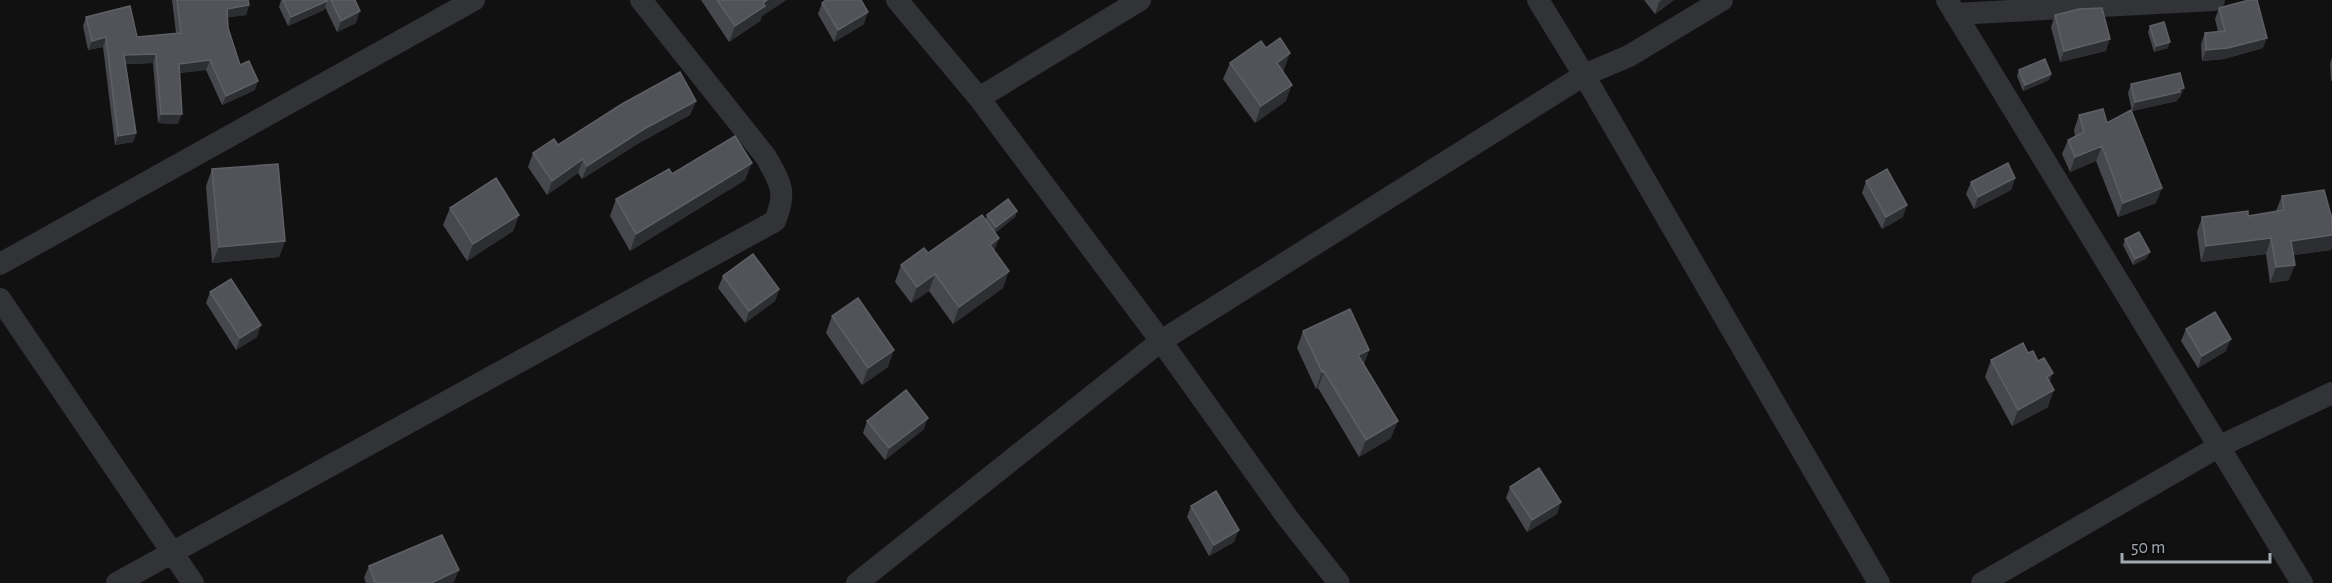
<svg xmlns="http://www.w3.org/2000/svg" width="2332" height="583" viewBox="0 0 2332 583" font-family="'Alegreya Sans',sans-serif">
	<style>
		.lines { fill: none; stroke-linecap: round; stroke-linejoin: round }
		.minor { stroke: #323337; stroke-width: 22 }
		.wall { fill: #47484d }
		.shaded-wall { fill: #2d2e31 }
		.building { fill: #515358; stroke: #5e6066; stroke-width: 1.5 }
	</style>
	<rect width="100%" height="100%" fill="#111112"/>
	<g class="lines">
		<path class="minor" d="M897,0L979,98L1161,341L1287,517L1339,583
			M1538,0L1584,75L1879,583
			M1947,0L2302,583
			M1955,14L2214,0
			M979,98L1140,0
			M0,264L474,0
			M0,299L193,583
			M117,583L775,221C787,192 781,184 766,157L641,0
			M857,583L1161,341L1584,75L1629,56L1722,0
			M1982,583L2218,447L2332,393"/>
	</g>
	<path class="wall" d="M172,0H248L249,5L246,15L228,17V28L240,65L255,90L222,105L206,70L179,73L178,124L158,123L153,63L126,64L136,133L133,142L115,145L103,47L88,50L83,26L86,17L137,37L176,33Z
		M281,0H355L356,23L337,32L325,7L324,10L288,26L279,7Z
		M701,0H786L762,16L760,21L729,42Z
		M1644,0H1674L1655,14Z
		M822,3L864,24L834,42L818,14Z
		M2219,8L2263,48L2224,59L2202,61L2201,44L2205,33L2218,32L2215,19Z
		M2055,15L2106,51L2060,62L2051,27Z
		M2150,26L2168,48L2154,52L2148,32Z
		M1266,48L1284,70L1283,71L1286,101L1255,123L1223,79L1230,63Z
		M2332,57V81H2331L2330,64Z
		M2019,70L2051,74L2049,80L2023,91L2017,76Z
		M2131,84L2184,88L2180,97L2178,98L2177,101L2132,111L2128,93Z
		M696,101L690,115L639,143L582,179L578,173L547,195L528,167L533,153Z
		M2079,115L2156,203L2118,217L2096,161L2070,172L2062,154L2068,140L2075,136L2074,130Z
		M212,169L285,241L279,257L212,263L206,186Z
		M672,174L745,180L630,251L610,216L616,199Z
		M2015,178L2011,190L1974,209L1966,194L1971,182Z
		M1866,181L1903,217L1882,229L1862,193Z
		M2282,196L2332,219V246L2331,250L2293,255L2289,280L2270,283L2266,254L2201,262L2197,232L2202,217L2248,216L2276,211Z
		M450,208L519,215L513,231L467,261L443,225Z
		M1017,211L1015,217L995,233L994,251L1003,288L953,324L929,291L911,303L895,282L901,265L928,253L985,220L987,215Z
		M2125,239L2147,258L2133,265L2123,245Z
		M723,276L779,289L775,301L745,323L718,288Z
		M210,292L257,337L236,350L206,303Z
		M832,316L888,367L862,385L826,333Z
		M2186,329L2226,351L2198,368L2181,341Z
		M1303,331L1369,350L1364,364L1391,438L1359,457L1318,388L1316,389L1297,348Z
		M2028,353L2053,373L2049,382L2048,407L2012,426L1985,377L1991,360Z
		M867,421L924,429L885,460L863,433Z
		M1510,487L1557,514L1527,532L1506,498Z
		M1191,506L1234,542L1209,556L1187,517Z
		M369,566L454,582L452,583H366L364,578Z"/>
	<path class="shaded-wall" d="M767,0H786L762,16L760,21L729,42L735,26Z
		M1662,0H1674L1655,14L1659,2Z
		M327,1L324,10L288,26L291,17Z
		M249,5L246,15L224,18L227,9Z
		M360,11L356,23L337,32L341,21Z
		M868,12L864,24L834,42L838,30Z
		M106,37L103,47L88,50L92,41Z
		M2267,38L2263,48L2224,59L2202,61L2206,50Z
		M2110,39L2106,51L2060,62L2064,51Z
		M2170,42L2168,48L2154,52L2156,46Z
		M1290,53L1284,70L1271,79L1277,63Z
		M156,54L153,63L121,64L124,55Z
		M210,60L206,70L176,73L179,64Z
		M2051,74L2049,80L2023,91L2025,85Z
		M258,81L255,90L222,105L226,96Z
		M1292,85L1286,101L1255,123L1261,106Z
		M2184,88L2180,97L2178,98L2177,101L2132,111L2135,102Z
		M696,101L690,115L639,143L582,179L587,166L644,129Z
		M161,114H182L178,124L158,123Z
		M136,133L133,142L115,145L118,136Z
		M2102,146L2096,161L2070,172L2075,157Z
		M583,159L578,173L547,195L552,181Z
		M752,163L745,180L630,251L636,234Z
		M2015,178L2011,190L1974,209L1978,197Z
		M2162,188L2156,203L2118,217L2123,203Z
		M1907,205L1903,217L1882,229L1886,217Z
		M1017,211L1015,217L994,233L996,227Z
		M519,215L513,231L467,261L473,244Z
		M2332,235V246L2331,250L2286,256L2291,241Z
		M999,238L993,255L990,245Z
		M2271,238L2266,254L2201,262L2206,246Z
		M285,241L279,257L212,263L219,247Z
		M2150,252L2147,258L2133,265L2135,259Z
		M2295,265L2289,280L2270,283L2276,267Z
		M1009,271L1003,288L953,324L959,307Z
		M935,274L929,291L911,303L917,287Z
		M779,289L775,301L745,323L749,311Z
		M261,325L257,337L236,350L240,338Z
		M2231,339L2226,351L2198,368L2202,356Z
		M894,350L888,367L862,385L868,368Z
		M1369,350L1363,367L1358,355Z
		M1324,371L1318,388L1316,389L1322,372Z
		M2053,373L2046,390L2047,377Z
		M2054,390L2048,407L2012,426L2018,410Z
		M928,418L924,429L885,460L889,448Z
		M1398,421L1391,438L1359,457L1366,440Z
		M1561,502L1557,514L1527,532L1532,520Z
		M1239,530L1234,542L1209,556L1214,545Z
		M459,570L454,582L452,583H431Z"/>
	<path class="building" d="M177,0H248L249,5L227,9L228,28L240,65L249,61L258,81L226,96L210,60L179,64L182,114H161L156,54L124,55L136,133L118,136L106,37L92,41L86,17L130,6L137,37L181,33Z
		M283,0H326L327,1L291,17Z
		M331,0H355L360,11L341,21Z
		M717,0H767L763,3L765,6L735,26Z
		M826,0H861L868,12L838,30L822,3Z
		M2249,0H2257L2267,38L2228,48L2206,50L2205,33L2225,31L2219,8Z
		M2102,8L2110,39L2064,51L2055,15L2079,9Z
		M2164,22L2170,42L2156,46L2150,26Z
		M1280,38L1290,53L1277,63L1292,85L1261,106L1230,63L1261,41L1266,48Z
		M2045,59L2051,74L2025,85L2019,70Z
		M680,72L696,101L644,129L587,166L583,159L552,181L533,153L554,139L558,145L622,104Z
		M2180,73L2184,88L2179,89L2180,92L2135,102L2131,84Z
		M2103,109L2107,123L2131,110L2162,188L2123,203L2102,146L2075,157L2068,140L2084,132L2079,115Z
		M735,136L752,163L636,234L616,199L669,169L672,174Z
		M2008,163L2015,178L1978,197L1971,182Z
		M278,164L285,241L219,247L212,169Z
		M1887,169L1907,205L1886,217L1866,181Z
		M496,178L519,215L473,244L450,208Z
		M2324,190L2332,219V235L2291,241L2295,265L2276,267L2271,238L2206,246L2202,217L2248,211V216L2284,210L2282,196Z
		M1008,199L1017,211L996,227L987,215Z
		M982,215L999,238L990,245L1009,271L959,307L935,274L917,287L901,265L924,248L928,253Z
		M2139,232L2150,252L2135,259L2125,239Z
		M753,254L779,289L749,311L723,276Z
		M231,279L261,325L240,338L210,292Z
		M858,298L894,350L868,368L832,316Z
		M1350,309L1369,350L1358,355L1398,421L1366,440L1324,371L1322,372L1303,331Z
		M2215,312L2231,339L2202,356L2186,329Z
		M2023,343L2028,353L2033,351L2038,361L2044,358L2053,373L2047,377L2054,390L2018,410L1991,360Z
		M906,390L928,418L889,448L867,421Z
		M1539,468L1561,502L1532,520L1510,487Z
		M1216,491L1239,530L1214,545L1191,506Z
		M442,535L459,570L431,583H375L369,566Z"/>
	<path d="M2122 553v9h148v-9" fill="none" stroke="#a3a9b2" stroke-width="3"/>
	<text x="2131" y="553" font-size="18" fill="#a3a9b2" stroke="#0c0c0d" stroke-width="4.5" paint-order="stroke">50 m</text>
</svg>
